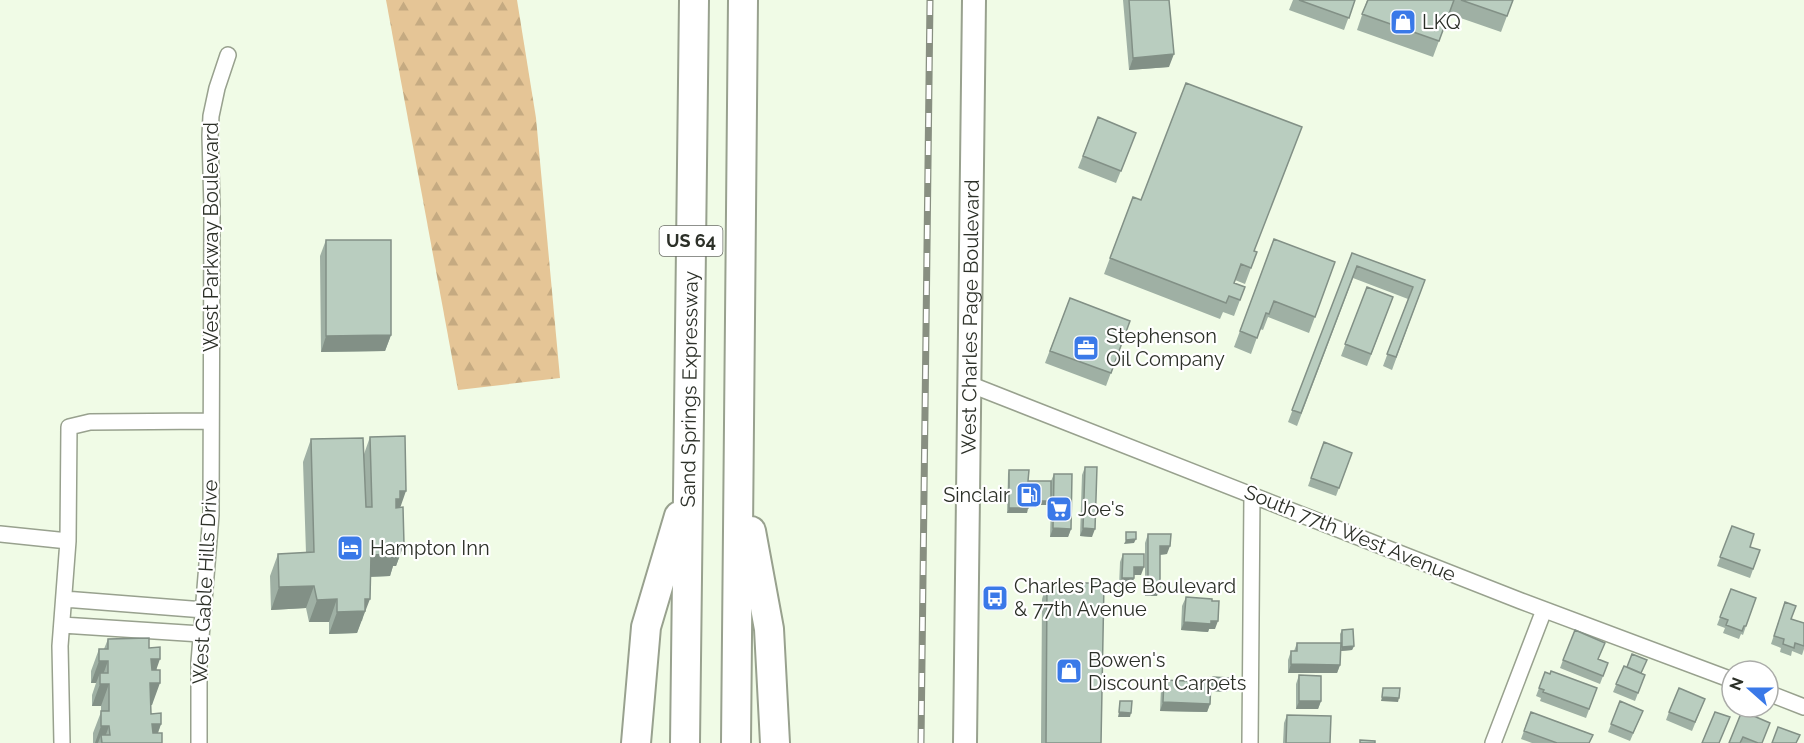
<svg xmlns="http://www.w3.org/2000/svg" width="1804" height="743" viewBox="0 0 1804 743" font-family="Raleway,sans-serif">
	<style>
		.forest { fill: url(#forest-firs) }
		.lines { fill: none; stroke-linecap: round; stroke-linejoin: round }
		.street-casing { stroke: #98a18e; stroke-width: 18 }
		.secondary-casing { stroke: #98a18e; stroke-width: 26 }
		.highway-casing { stroke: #98a18e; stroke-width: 32 }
		.street { stroke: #fff; stroke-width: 15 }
		.secondary { stroke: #fff; stroke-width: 22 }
		.highway { stroke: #fff; stroke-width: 28 }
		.rail-casing { stroke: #888f81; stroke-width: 7 }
		.rail { stroke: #fff; stroke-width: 4.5; stroke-dasharray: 14; stroke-linecap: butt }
		.wall { fill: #9fb0a4 }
		.shaded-wall { fill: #829086 }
		.building { fill: #b9cdbf; stroke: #829086; stroke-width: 1.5 }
		.labels { text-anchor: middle; stroke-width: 4.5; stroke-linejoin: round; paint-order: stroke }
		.shield { fill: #fff; stroke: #6b6e68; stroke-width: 1.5 }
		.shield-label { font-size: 18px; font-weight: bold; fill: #2c3028 }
		.poi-label { font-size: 20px; fill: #2c3028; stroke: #fff; text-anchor: start }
		.street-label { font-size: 20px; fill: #2c3028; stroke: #fff }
	</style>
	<defs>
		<pattern id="forest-firs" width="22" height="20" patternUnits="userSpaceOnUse" patternTransform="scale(1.5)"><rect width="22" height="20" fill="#e5c596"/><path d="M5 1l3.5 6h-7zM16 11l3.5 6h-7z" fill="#c5aa81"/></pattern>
	</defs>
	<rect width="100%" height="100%" fill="#f0fbe6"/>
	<path class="forest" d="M386,0H517L536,118L560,378L458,390Z"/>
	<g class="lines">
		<g class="street-casing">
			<path id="street" d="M969,384L1521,601L1732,680
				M0,534L68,541L60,646L62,743
				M68,541L69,427L90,422L211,421
				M64,599L204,610
				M62,625L201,634
				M1768,693L1804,707
				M199,743V662L211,515L212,208L210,136L211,116L217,88L228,55
				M1250,743L1252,494
				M1493,743L1544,610"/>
		</g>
		<g class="secondary-casing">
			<g id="secondary">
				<path id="s1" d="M965,743L974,0"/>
			</g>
		</g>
		<g class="highway-casing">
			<g id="highway">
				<path d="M751,531L769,629L775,743"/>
				<path d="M636,743L646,627L679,516"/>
				<path id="s2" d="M685,743L694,0"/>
				<path d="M736,743L743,0"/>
			</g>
		</g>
		<use href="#street" class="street"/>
		<use href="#secondary" class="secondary"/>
		<use href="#highway" class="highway"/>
		<g class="rail-casing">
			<path id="rail" d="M921,743L930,0"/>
		</g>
		<use href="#rail" class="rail"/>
	</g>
	<path class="wall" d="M1123,0H1169V67L1129,70Z
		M1293,0H1355L1344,30L1289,10Z
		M1367,0H1513L1501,32L1449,14L1433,57L1357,30Z
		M1098,117L1136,133L1116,183L1078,168Z
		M1133,197L1257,252L1245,284L1235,280L1234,283L1245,287L1234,316L1223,312L1220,319L1104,274Z
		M1274,239L1335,262L1309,333L1268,317L1263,330L1260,329L1251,354L1234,347Z
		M326,240L391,335L385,351L321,352L320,256Z
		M1352,253L1425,280L1392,370L1383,366L1408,299L1353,278L1297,426L1288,422Z
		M1367,287L1393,297L1367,366L1341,356Z
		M1070,298L1130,321L1106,386L1045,363Z
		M370,437L400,508L404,544L396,566H393L390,576L371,577L362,621H361L357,633L329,634V622H309L306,608L271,610L270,576L278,554L306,553L303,462L311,439L364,454Z
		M1324,442L1352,453L1336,496L1308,486Z
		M1085,467L1092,537L1080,536L1082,475Z
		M1009,470L1028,481H1051L1054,474L1071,529L1068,537H1050L1051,502L1050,505H1028L1027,513H1007L1008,474Z
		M1732,526L1750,547L1760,550L1750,578L1717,566Z
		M1148,534L1167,554L1160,555L1157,596H1145V543Z
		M1123,554L1141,575H1134V578L1131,587H1119L1120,562Z
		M1047,583L1101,743H1041L1042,599Z
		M1731,589L1746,626L1743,635L1741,634L1739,639L1723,633L1725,628L1717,625Z
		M1186,597L1215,629H1209L1208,632L1181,630L1182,606Z
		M1785,602L1791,619L1804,623V649L1802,655L1792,651L1791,656L1780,652L1781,648L1771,644Z
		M1342,630L1354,646L1352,650L1341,651L1340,665L1337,673H1288V660L1291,651H1294L1297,643H1340V634Z
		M108,639L149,648L157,670L152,705H151V714L161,724L158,733L162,743H93V733L101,712V706H92V695L96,683H91V671L99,649H104Z
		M1563,660L1608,663L1600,684L1560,668Z
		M1624,666L1645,675L1635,701L1613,692Z
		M1545,672L1597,688L1586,718L1540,701L1541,698L1536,696Z
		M1299,675L1321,701L1318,709H1296V684Z
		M1213,677L1227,692L1211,691L1210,704L1207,712L1160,711L1161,688L1164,680L1211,682Z
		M1705,699L1692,731L1666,720L1669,712Z
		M1620,701L1643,711L1630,741L1608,732Z
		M1742,711L1762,743H1729Z
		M1531,712L1589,743H1532L1521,739Z
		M1287,715L1330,743H1283L1284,723Z"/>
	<path class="shaded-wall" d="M1174,54L1169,67L1129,70L1133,58Z
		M391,335L385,351L321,352L326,336Z
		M400,491H406L398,514L388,521Z
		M1028,501H1051L1050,505H1027Z
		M1009,508H1028L1027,513H1007Z
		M1053,528L1071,529L1068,537H1050Z
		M1083,528L1095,529L1092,537L1080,536Z
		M1136,539L1134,543L1124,544L1126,540Z
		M397,544H404L396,566H393L390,576L363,577L371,555Z
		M1160,546H1170L1167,554L1157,555Z
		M1134,567H1144L1141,575H1131Z
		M1122,578H1134L1131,587H1119Z
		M314,586L306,608L271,610L279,587Z
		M1148,587H1160L1157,596H1145Z
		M337,599L329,622H309L317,600Z
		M365,599H370L357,633L329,634L337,612Z
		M1211,621H1218L1215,629H1209L1208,632L1181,630L1184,622Z
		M1354,646L1352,650L1341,651L1342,647Z
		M151,659H160L152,682Z
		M99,661H108L100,683V673L96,683H91Z
		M1291,664L1340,665L1337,673H1288Z
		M150,683H160L152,705L142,706Z
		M100,684H109L101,706H92Z
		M1212,686L1228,687L1227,692L1210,691Z
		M1382,697L1399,698L1398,702L1381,701Z
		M1299,701H1321L1318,709H1296Z
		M1163,702L1210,704L1207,712L1160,711Z
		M1119,712L1131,713L1130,717H1118Z
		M152,724H161L154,743H145Z
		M101,726H109L103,743L101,735L98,743H95Z"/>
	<path class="building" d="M1129,0H1169L1174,54L1133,58Z
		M1299,0H1355L1349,18Z
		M1368,0H1454L1439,41L1362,14Z
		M1461,0H1513L1507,16Z
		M1186,83L1302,127L1254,251L1257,252L1251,268L1241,264L1234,283L1245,287L1240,300L1229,296L1226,303L1110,258L1133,197L1141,200Z
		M1098,117L1136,133L1121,171L1083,156Z
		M1274,239L1335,262L1315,317L1274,301L1269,314L1266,313L1257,338L1240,331Z
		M326,240H391V335L326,336Z
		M1352,253L1425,280L1396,357L1387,354L1413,287L1357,266L1301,413L1292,410Z
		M1367,287L1393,297L1371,354L1345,344Z
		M1070,298L1130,321L1111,373L1050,351Z
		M405,436L406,491H400V499H396V508L403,507L404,544H397L398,554L371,555L370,599H365V611L337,612V599L317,600L314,586L279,587L278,554L314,552L311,439L363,438L366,507H372L370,437Z
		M1324,442L1352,453L1339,488L1311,478Z
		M1085,467H1097L1095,529L1083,528Z
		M1009,470H1029L1028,481H1051V501H1028V508H1009Z
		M1054,474H1072L1071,529L1053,528Z
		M1732,526L1754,534L1750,547L1760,550L1753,569L1720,557Z
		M1126,532H1136V539L1126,540Z
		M1148,534H1171L1170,546H1160V587H1148Z
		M1123,554H1144V567H1134V578H1122Z
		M1047,583H1104L1101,743H1046Z
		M1731,589L1756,598L1746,626H1744L1742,631L1726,625L1728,620L1720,617Z
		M1186,597L1212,599V601H1219L1218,621H1211V624L1184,622Z
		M1785,602L1796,606L1791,619L1804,623V646L1795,643L1794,648L1783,644L1784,639L1774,636Z
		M1353,629L1354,646L1342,647V630Z
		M1575,630L1605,643L1598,659L1608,663L1603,676L1563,660Z
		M149,638V648L160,647V659H151L152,670H160V683H150L151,714L161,713V724H152L153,733H162V743H102L101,735H110L109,726H101V711H109V684H100V673H108V661H99V649H108V639Z
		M1297,643H1341L1340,665L1291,664V651H1297Z
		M1632,654L1647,660L1641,673L1627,667Z
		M1624,666L1645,675L1638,693L1616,684Z
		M1551,671L1597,688L1589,709L1543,692L1544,690L1539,688L1545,672L1550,674Z
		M1299,675L1321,676V701H1299Z
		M1213,677L1229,678L1228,687L1212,686Z
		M1164,680L1211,682L1210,704L1163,702Z
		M1383,688H1400L1399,698L1382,697Z
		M1679,688L1705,699L1695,722L1669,712Z
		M1120,701H1132L1131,713L1119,712Z
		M1620,701L1643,711L1633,733L1611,724Z
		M1742,711L1770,723L1762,743H1758L1743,737L1740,743H1729Z
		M1531,712L1593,735L1589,743H1557L1524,731Z
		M1715,712L1730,717L1719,743H1702Z
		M1287,715L1331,716L1330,743H1286Z
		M1778,727L1800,735L1796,743H1772Z
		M1360,740L1375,741V743H1360Z"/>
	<defs>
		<g id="shop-square" transform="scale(1.35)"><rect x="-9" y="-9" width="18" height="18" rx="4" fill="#3a79e8" stroke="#fff"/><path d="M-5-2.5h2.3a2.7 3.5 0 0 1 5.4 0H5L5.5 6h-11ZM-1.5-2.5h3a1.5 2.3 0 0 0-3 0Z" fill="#fff"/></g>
		<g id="office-square" transform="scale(1.35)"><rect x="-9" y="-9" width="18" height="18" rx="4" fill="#3a79e8" stroke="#fff"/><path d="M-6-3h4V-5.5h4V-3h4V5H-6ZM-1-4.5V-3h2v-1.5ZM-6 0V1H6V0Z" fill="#fff"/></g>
		<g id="fuel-square" transform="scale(1.35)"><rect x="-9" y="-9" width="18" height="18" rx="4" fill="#3a79e8" stroke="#fff"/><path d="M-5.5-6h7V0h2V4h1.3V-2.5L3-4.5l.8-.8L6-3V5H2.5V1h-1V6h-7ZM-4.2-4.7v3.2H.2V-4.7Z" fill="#fff"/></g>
		<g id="supermarket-square" transform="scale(1.35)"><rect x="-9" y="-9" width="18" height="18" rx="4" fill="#3a79e8" stroke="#fff"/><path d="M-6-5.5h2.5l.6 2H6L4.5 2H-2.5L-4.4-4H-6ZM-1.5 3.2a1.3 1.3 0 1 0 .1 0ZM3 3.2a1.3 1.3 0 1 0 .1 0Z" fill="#fff"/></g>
		<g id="hotel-square" transform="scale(1.35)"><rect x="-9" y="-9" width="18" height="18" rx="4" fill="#3a79e8" stroke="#fff"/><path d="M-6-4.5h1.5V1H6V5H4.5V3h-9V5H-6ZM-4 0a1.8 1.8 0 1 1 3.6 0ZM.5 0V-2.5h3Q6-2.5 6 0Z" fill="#fff"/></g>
		<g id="bus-square" transform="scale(1.35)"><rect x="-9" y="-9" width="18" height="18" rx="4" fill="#3a79e8" stroke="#fff"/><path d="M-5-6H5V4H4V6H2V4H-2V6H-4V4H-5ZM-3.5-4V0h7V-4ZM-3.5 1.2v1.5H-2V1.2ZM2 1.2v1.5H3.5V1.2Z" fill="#fff"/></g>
	</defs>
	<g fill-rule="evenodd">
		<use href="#shop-square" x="1403" y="22"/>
		<use href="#office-square" x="1086" y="348"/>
		<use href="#fuel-square" x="1029" y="495"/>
		<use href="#supermarket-square" x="1059" y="509"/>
		<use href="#hotel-square" x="350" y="548"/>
		<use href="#bus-square" x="995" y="598"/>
		<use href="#shop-square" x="1069" y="671"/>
	</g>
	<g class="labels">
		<rect class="shield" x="659.5" y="226" width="63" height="30" rx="4.5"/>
		<g class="shield-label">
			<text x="691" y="247">US 64</text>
		</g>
		<g class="poi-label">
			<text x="1422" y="29">LKQ</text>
			<text x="1106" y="343">Stephenson<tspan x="1106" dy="23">Oil Company</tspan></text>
			<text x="1010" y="502" text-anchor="end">Sinclair</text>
			<text x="1078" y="516">Joe's</text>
			<text x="370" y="555">Hampton Inn</text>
			<text x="1014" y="593">Charles Page Boulevard<tspan x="1014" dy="23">&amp; 77th Avenue</tspan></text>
			<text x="1088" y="667">Bowen's<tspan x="1088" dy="23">Discount Carpets</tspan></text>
		</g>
		<g class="street-label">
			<text transform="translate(211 237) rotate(-90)" y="7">West Parkway Boulevard</text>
			<text dy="7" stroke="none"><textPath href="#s1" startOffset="426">West Charles Page Boulevard</textPath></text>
			<text dy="7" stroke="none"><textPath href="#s2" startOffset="354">Sand Springs Expressway</textPath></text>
			<text transform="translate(1350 533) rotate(22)" y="7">South 77th West Avenue</text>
			<text transform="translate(205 582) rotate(-87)" y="7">West Gable Hills Drive</text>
		</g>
	</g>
	<g transform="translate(1750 689) rotate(291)"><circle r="28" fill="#ffffff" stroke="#abaca9" stroke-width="1.5"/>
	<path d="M0-4.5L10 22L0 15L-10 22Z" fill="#3a79e8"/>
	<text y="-9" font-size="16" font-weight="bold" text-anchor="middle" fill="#2c3028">N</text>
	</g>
</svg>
